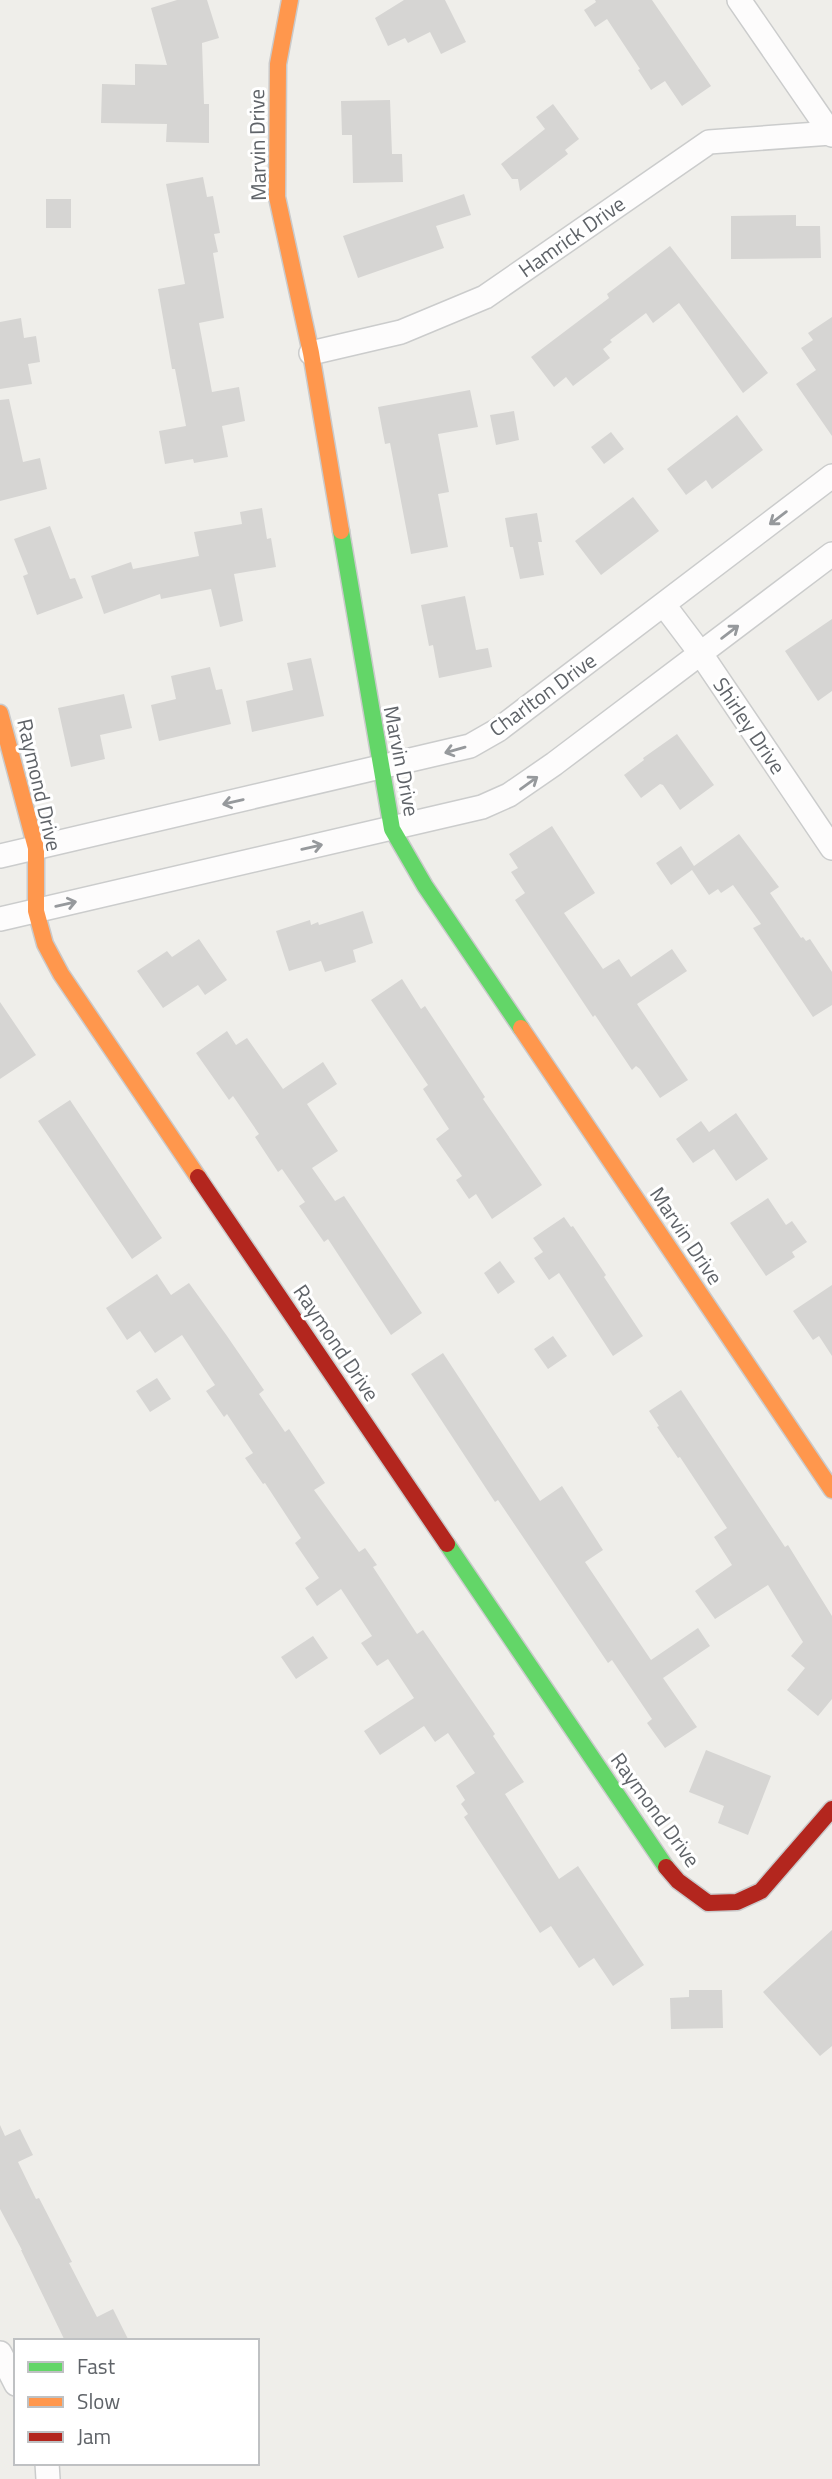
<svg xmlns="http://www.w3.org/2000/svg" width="832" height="2479" viewBox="0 0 832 2479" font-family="'Titillium Web',sans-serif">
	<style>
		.building { fill: #d6d5d3 }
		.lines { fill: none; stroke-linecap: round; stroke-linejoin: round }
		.street-casing { stroke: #cbcccc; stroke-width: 26 }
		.fast-casing { stroke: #cacacb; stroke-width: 19 }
		.slow-casing { stroke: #cacacb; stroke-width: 19 }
		.jam-casing { stroke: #cacacb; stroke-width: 19 }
		.street { stroke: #fdfcfc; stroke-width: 23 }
		.fast { stroke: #63d668; stroke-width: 16 }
		.slow { stroke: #ff974d; stroke-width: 16 }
		.jam { stroke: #b3261e; stroke-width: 16 }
		.oneway { stroke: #96999c }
		.labels { text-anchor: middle; stroke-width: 6; stroke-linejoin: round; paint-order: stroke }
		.street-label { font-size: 21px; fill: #5f6368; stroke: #fff }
	</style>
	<rect width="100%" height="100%" fill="#efeeea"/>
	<path class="building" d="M177,0H207L219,38L202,43L204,104H209V143L166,142L167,124L101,123L102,84L135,85V64L167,65L151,8Z
		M404,0H445L466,42L441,54L430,32L408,43L405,38L388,46L375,18Z
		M595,0H652L711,86L682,106L665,81L651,90L638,70L640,69L607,19L595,27L584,10L596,2Z
		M390,100L392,154H402L403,182L353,183L352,135H342L341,101Z
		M553,104L579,139L565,150L568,154L520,191L518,179H512L501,164L545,129L536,117Z
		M203,177L207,197L213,196L220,233L214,234L218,252L213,253L224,318L199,323L212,392L239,387L245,421L222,426L228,457L194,463L193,459L165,464L159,431L186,426L175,369H172L158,289L185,284L166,184Z
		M464,194L471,215L436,226L444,248L358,278L343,236Z
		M46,199H71V228H46Z
		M796,215V226H820L821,258L731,259V216Z
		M670,246L768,373L743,393L679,303L653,323L646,313L610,340L612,342L603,349L610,358L573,386L566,377L554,387L531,357L609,298L607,294Z
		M832,317V436L796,384L816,370L801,348L813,340L808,333Z
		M21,318L24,338L36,336L40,362L28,364L32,384L0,389V322Z
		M470,390L478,427L438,434L449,492L438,494L448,547L411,554L390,443L385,444L378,407Z
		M9,399L23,462L40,458L47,489L0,501V400Z
		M514,411L519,440L496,445L490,415Z
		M737,415L763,450L712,489L706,480L686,495L667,469Z
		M611,432L624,449L604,464L591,447Z
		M633,497L659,531L601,575L575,541Z
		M262,508L267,539L271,538L276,567L234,574L243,621L220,627L211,589L161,599L160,594L104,614L91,576L131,562L133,569L199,556L194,532L242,524L240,512Z
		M537,513L542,542H538L544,575L520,579L513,547H510L505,518Z
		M50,526L70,579L75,578L83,598L37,615L23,576L28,574L14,539Z
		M465,596L476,650L488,648L492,667L439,678L433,645L429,646L421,605Z
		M832,619V691L818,701L785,651Z
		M311,658L324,716L252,732L246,701L293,690L287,663Z
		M210,667L216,690L222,689L231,724L159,741L151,705L176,699L171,676Z
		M124,694L132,728L100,735L105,759L71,767L58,708Z
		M677,734L714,785L680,810L663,785L660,784L641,798L624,775L644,760L643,758Z
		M552,826L595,893L564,913L603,969L619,959L631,977L672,949L687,971L637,1004L688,1080L660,1098L640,1069L636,1066L632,1070L595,1015L593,1017L515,900L525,893L511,872L518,868L509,854Z
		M739,834L779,887L770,893L801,938L803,937L806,941L810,939L832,972V1005L813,1017L753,928L761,924L733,885L721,893L718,889L709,895L692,870L671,885L656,863L681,846L694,866Z
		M363,911L373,943L353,950L356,962L325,972L321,961L289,971L276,931L310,920L311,925L318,922L319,925Z
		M199,939L227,980L205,995L198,985L163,1008L137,971L167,951L172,957Z
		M402,979L421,1009L425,1006L485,1097L483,1099L542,1185L492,1219L476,1194L469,1199L456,1180L462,1176L436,1139L449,1129L423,1089L428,1085L371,1000Z
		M0,1002L36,1055L0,1079Z
		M227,1031L236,1045L247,1038L283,1089L323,1062L337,1084L307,1104L338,1151L312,1168L335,1201L344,1196L422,1313L391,1335L328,1239L324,1242L299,1206L305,1202L282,1169L278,1172L255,1137L259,1134L233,1096L229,1100L196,1053Z
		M70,1100L162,1238L132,1259L38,1121Z
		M736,1113L768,1159L736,1181L714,1149L693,1163L676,1139L701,1121L709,1132Z
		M768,1198L786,1225L792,1221L807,1242L792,1252L795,1257L766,1276L730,1223Z
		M564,1217L571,1227L573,1226L606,1275L604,1277L643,1336L613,1356L559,1273L549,1280L534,1258L543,1252L533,1238Z
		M500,1261L515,1282L498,1294L484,1273Z
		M157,1274L171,1295L189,1283L227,1336L264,1390L259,1394L285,1432L289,1429L325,1483L314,1490L359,1552L365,1548L377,1565L373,1567L417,1634L423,1630L495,1734L493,1736L524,1782L505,1794L559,1879L578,1866L644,1965L613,1986L594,1958L579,1968L551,1926L540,1933L464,1817L468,1814L461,1804L465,1800L456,1786L475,1773L448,1733L435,1742L424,1726L380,1755L364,1731L414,1698L388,1659L377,1666L361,1643L372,1636L341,1589L317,1606L305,1588L319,1578L295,1543L301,1538L265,1483L263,1484L245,1458L253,1453L227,1414L224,1417L206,1391L215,1385L182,1335L155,1353L140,1331L127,1340L106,1308Z
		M832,1285V1356L819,1336L813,1340L793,1311Z
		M553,1336L567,1356L548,1369L534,1349Z
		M443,1353L540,1501L562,1486L603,1550L585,1562L651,1660L698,1628L710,1646L663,1678L697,1727L665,1748L647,1723L652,1719L612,1660L608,1663L498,1500L495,1502L411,1374Z
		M157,1378L171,1399L150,1412L136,1391Z
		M681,1390L785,1547L788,1545L832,1616V1699L818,1716L787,1690L805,1668L791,1656L803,1642L768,1585L715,1619L695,1591L732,1565L714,1537L727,1528L680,1457L678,1458L657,1427L659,1426L649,1411Z
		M313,1636L328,1658L296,1679L281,1657Z
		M706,1750L771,1776L748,1835L718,1823L724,1806L689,1792Z
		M832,1930V2046L820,2056L763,1992Z
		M689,1990H722L723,2028L671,2029L670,1998L689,1997Z
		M0,2125L5,2136L20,2129L33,2155L18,2162L36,2199L39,2198L72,2262L69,2263L97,2317L113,2309L129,2341H65L21,2250H22L0,2209Z"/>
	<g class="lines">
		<g class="street-casing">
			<path id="street" d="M739,0L832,135
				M311,353L401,332L485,297L709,142L831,133
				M664,605L701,654L832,848
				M0,856L470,746L498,730L832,476
				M0,919L482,807L509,795L554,764L832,554
				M0,2353L16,2384
				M47,2463L48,2479"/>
		</g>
		<g class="fast-casing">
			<path id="fast" d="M341,531L392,829L425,886L521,1028
				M447,1544L666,1867"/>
		</g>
		<g class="slow-casing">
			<path id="slow" d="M290,0L278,64L277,197L311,353L341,531
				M0,713L36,848V911L45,944L61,974L198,1177
				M521,1028L832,1490"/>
		</g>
		<g class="jam-casing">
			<path id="jam" d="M198,1177L447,1544
				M666,1867L678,1881L708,1903L737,1902L761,1891L832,1809"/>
		</g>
		<use href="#street" class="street"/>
		<use href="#fast" class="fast"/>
		<use href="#slow" class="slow"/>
		<use href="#jam" class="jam"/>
	</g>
	<defs><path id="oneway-shaft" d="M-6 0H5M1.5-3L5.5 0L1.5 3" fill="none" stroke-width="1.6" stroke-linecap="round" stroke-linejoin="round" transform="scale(1.75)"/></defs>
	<g class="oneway">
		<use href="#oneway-shaft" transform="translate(778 518) rotate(143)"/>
		<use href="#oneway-shaft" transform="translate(730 632) rotate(-37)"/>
		<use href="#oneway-shaft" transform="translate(455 750) rotate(164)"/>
		<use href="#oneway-shaft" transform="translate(529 783) rotate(-36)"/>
		<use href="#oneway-shaft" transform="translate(233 802) rotate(167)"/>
		<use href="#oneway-shaft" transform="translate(312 847) rotate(-13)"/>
		<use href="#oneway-shaft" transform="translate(66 904) rotate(-13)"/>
	</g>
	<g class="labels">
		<g class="street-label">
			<text transform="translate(258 145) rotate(-91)" y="7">Marvin Drive</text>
			<text transform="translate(572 237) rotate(-35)" y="7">Hamrick Drive</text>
			<text transform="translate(543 695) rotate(-36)" y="7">Charlton Drive</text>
			<text transform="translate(749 726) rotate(56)" y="7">Shirley Drive</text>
			<text transform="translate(401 761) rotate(79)" y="7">Marvin Drive</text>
			<text transform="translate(39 785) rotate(77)" y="7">Raymond Drive</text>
			<text transform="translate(686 1236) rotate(56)" y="7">Marvin Drive</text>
			<text transform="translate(336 1343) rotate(56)" y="7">Raymond Drive</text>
			<text transform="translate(655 1810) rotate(54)" y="7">Raymond Drive</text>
		</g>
	</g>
	<rect x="14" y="2339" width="245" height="126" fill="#ffffff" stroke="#bfc1c3" stroke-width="2"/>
	<rect x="28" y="2362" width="35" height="10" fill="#63d668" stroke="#bfc1c3" stroke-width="2"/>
	<text x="77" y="2374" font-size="21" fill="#5f6368">Fast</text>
	<rect x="28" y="2397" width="35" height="10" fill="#ff974d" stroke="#bfc1c3" stroke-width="2"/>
	<text x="77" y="2409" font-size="21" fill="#5f6368">Slow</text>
	<rect x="28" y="2432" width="35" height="10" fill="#b3261e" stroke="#bfc1c3" stroke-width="2"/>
	<text x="77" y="2444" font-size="21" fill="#5f6368">Jam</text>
</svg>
